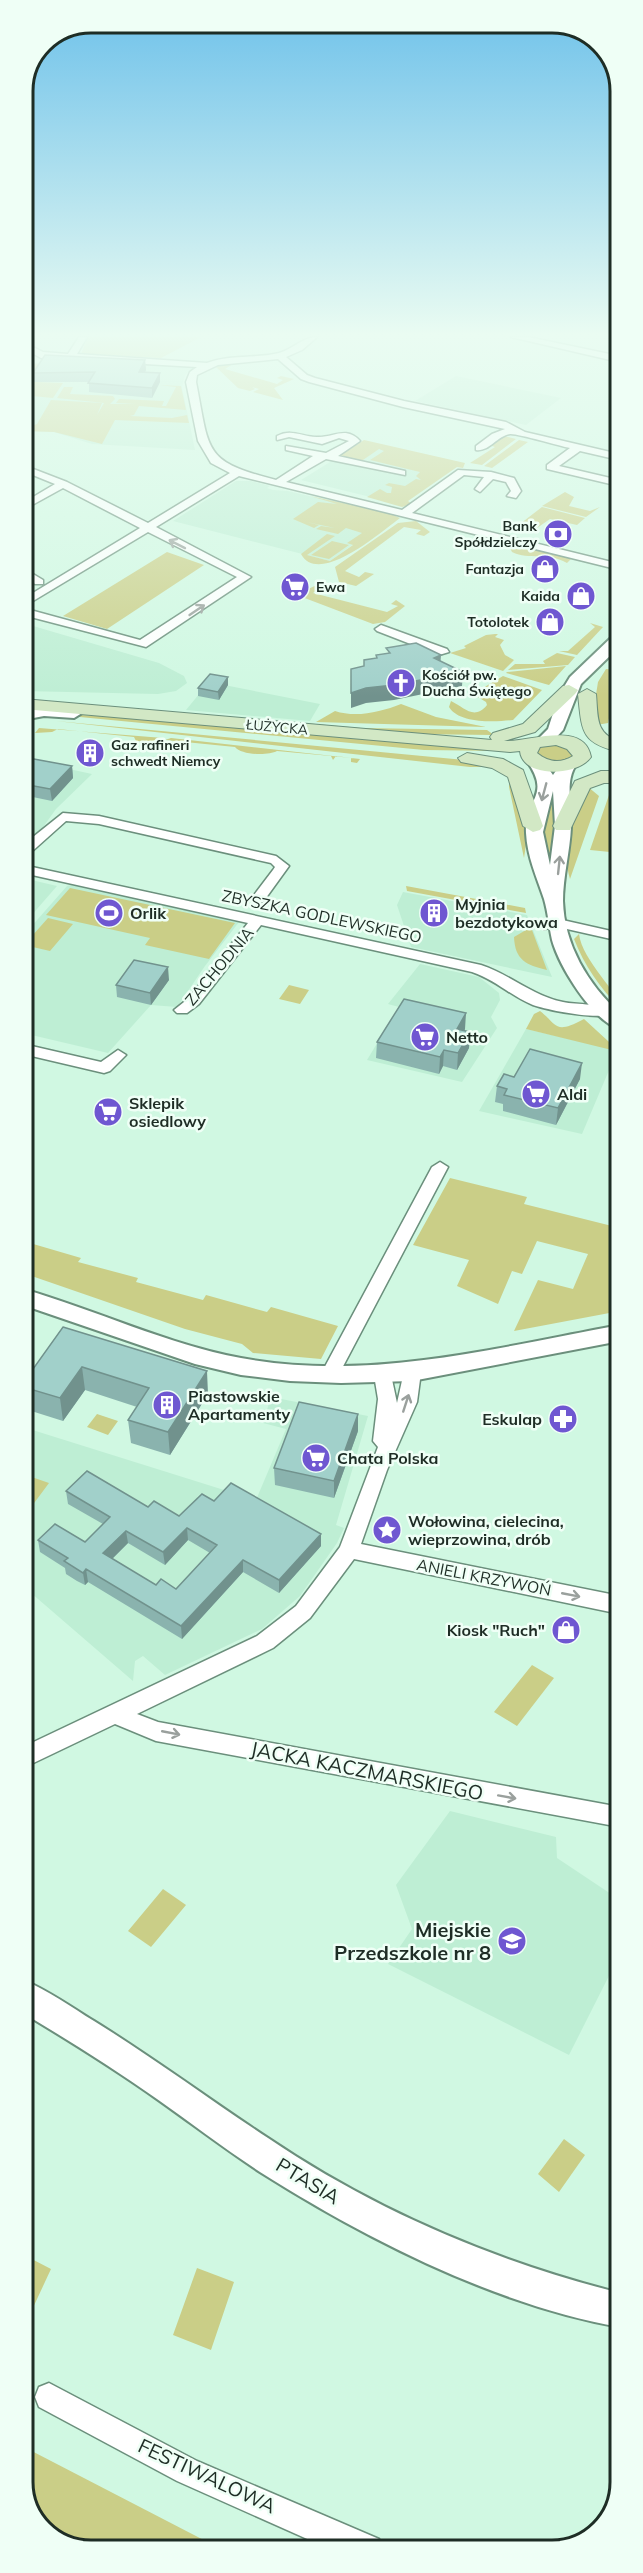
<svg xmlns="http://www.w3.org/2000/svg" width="643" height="2573" viewBox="0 0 643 2573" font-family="Mulish,sans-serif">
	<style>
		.built { fill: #beeed4 }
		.green { fill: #cace87 }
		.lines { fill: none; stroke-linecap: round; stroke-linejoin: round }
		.minor-casing { stroke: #6b8f7c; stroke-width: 3 }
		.tertiary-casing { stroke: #6b8f7c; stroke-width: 4 }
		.secondary-casing { stroke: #6b8f7c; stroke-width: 2 }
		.minor { fill: #fff; fill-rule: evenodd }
		.tertiary { fill: #fff; fill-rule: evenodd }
		.secondary { fill: #d2e8c5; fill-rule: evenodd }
		.wall { fill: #8ab3ae; fill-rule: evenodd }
		.shaded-wall { fill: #71928d }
		.building { fill: #a1d0ca; stroke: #71928d; stroke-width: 1.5; fill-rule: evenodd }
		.oneway { stroke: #9aa09d }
		.labels { text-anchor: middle; stroke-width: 5; stroke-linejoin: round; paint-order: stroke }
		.far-poi-label { font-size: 14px; font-weight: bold; fill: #1e2d25; stroke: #effff6; text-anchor: end }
		.far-street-label { font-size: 14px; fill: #1e2d25; stroke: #effff6 }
		.poi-label { font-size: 16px; font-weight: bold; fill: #1e2d25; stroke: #effff6; text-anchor: start }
		.street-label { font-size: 16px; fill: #1e2d25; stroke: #effff6 }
		.near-street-label { font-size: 20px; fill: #1e2d25; stroke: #effff6 }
		.near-poi-label { font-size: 20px; font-weight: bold; fill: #1e2d25; stroke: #effff6; text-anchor: end }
		.rim { fill: none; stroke: #1e2d25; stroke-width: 3 }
	</style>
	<rect width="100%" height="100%" fill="#d0f8e2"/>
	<path class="built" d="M59,361L194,367L185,375L182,387L195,450L92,444L54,432L23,431V420L33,405L23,401V384L31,371V363Z
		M456,376L561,398L526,425L415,401Z
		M364,441L459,462L399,504L301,480Z
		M236,481H251L270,486L267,488L273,490L288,491L393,516L330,561L173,521Z
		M23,623L159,663L184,676L187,683L176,691L158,694L23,691Z
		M209,682L320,704L310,721L186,710Z
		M23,759L92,774L56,809L23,855Z
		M23,878L57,886L23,925Z
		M71,885L239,922L205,966L177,1007L151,1005L108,1053L23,1033V936L67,886Z
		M403,892L527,915L552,977L411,947L397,905Z
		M420,964L479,977L499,993L500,1000L491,1017L497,1028L462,1082L367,1060L399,1007L388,1004Z
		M526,1029L612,1049L615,1056L582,1134L479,1111Z
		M271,1397L368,1416L336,1525L344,1528L337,1543L300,1596L262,1629L165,1675L143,1656L135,1661L133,1681L23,1586V1427L256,1500L286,1429L263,1423Z
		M450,1811L556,1837L557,1858L620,1900V1954L569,2055L388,1964L412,1929L396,1885Z"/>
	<path class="green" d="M88,337H201L161,358L81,354Z
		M23,363L40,364L35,382L63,383L53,398L32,396V404L23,401Z
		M224,363L233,364L225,369L277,384L283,380L277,378L281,376L294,379L274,388L283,400L253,392L259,389L252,387L255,389L250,391L238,388L216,367Z
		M159,385L181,386L186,410L139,406L134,415L130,416L172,418L187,415L189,423L115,420L102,444L54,432L23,431V429L37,424L51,400L102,403L97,415L104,403L57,398L64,387H73L70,394L113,396L115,399L110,404H135L116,403L119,399L164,401L162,406H166L176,387Z
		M500,435L516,439L482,465L470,463L495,447L489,445Z
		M364,440L465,463L463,468L457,467L408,501L412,504L402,507L367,497L380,489L387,493H391L392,487L385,485L389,483L405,486L416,479L421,480L416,476L420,472L370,460L384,451L379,449L360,462L362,461L391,468L389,470L337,457Z
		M519,440L528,442L492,468L484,466Z
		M565,492L574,497L569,506L590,511L600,507L586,517L542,506Z
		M310,496L386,512L400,518C382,531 319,587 301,554L327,534L335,536L307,555L330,561L353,545L347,543L362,533L346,528L338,534L316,529L321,526L335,528L306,522L319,525L314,528L293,519L318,502L337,504Z
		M542,507L585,518L577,525L550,519L537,528L523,524L516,527Z
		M416,521L430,532L424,536L416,534L421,530L404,527L345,571L359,577L365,572L374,574L356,586L339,582L335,567L398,523Z
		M332,541L349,545L329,559L311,555Z
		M507,542L569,557L571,559L567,563C546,551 530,561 512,552Z
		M167,552L204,565L107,629L63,616Z
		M323,582L339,586L335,589L320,588L313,593L387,612L398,606L391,604L396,600L405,606L385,622L373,624L302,597V592Z
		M590,623L603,627L577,655L559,651H568L595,627Z
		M495,634H498L495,637L504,640L500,645L505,655L514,660L503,671L450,653L466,648L464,646L486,635Z
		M557,653L575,657L568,665L508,670L515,664H545L543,661Z
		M566,666L549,685L506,673L507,672Z
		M606,669L617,670L618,674L608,723L591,726L598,682Z
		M503,676L542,690L513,720C496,722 459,724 449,707L451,701C464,707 474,721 487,705L486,702L473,694Z
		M401,704L436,717L486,727L316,722L335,711C356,718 381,712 401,704Z
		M62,714L155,719L501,751L424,750L59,715Z
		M56,721L475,761L489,767H470Z
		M281,721L361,728L487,730L494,735L406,734Z
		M39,728L163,738L150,742L136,741L134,737L58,729L52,732L35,733Z
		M171,738L360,759L357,763L351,762V758L336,756L333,760L331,756L277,751C268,756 241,755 235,747L165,740Z
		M557,743L576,754C564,768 549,760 535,754L540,745Z
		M556,779L553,875L542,843L541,831Z
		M517,782L527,838L524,858L509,787V784Z
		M587,786L599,796L570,879C561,851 572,810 587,786Z
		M620,792V853L590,850L609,795Z
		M406,886L525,908L526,913L407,891Z
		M70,888L235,923L209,959L145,945L150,938L46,915Z
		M48,918L73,924L50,951L24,945Z
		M526,930H532L547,970C526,965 515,960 514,937Z
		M579,934C582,961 620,993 620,1008C600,988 584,965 574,939Z
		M289,985L309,990L300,1004L279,999Z
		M540,1011C558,1025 554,1035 584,1019L620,1052L526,1029L534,1014Z
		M450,1178L527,1197L524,1204L620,1228V1311L514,1331L538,1280L573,1289L588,1254L537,1241L522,1274L512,1271L498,1304L457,1286L469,1260L413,1245Z
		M23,1241L81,1258L78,1262L138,1278L136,1282L203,1300L206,1295L267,1312L271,1307L338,1326L321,1359L253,1353L242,1344L185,1329L23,1273Z
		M97,1414L118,1421L108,1435L87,1427Z
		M23,1474L49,1483L23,1518Z
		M532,1665L554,1678L517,1726L494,1712Z
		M163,1889L186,1905L151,1947L128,1931Z
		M564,2139L585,2155L559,2192L538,2174Z
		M24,2255L51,2269L24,2327Z
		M197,2268L234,2282L211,2350L173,2335Z
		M24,2447L223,2550H82L43,2531L24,2495Z"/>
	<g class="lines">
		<g class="minor-casing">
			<path id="minor" d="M79,337H87L77,354L207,363C230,354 255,359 279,353C293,349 303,337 317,337L302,350L286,357L307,375L315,378L404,401L506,422L525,432L619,454V460L580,451L559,466L619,480V486L547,469V465L570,448C560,446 516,433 510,434C497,436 489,452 476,450V446L492,434L505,429L403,407L309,382L301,379L278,359L218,365L197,375L196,382C210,452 202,461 276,480L313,456L286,450V446L326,453L349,441L339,438L322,444L289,437L277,440V436C293,428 303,438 319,437C335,437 346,426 360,441L338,456L405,471V475L326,459L286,482L402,510L458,470L491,472L514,478L521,491L516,498L507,496L511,491L506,482L493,479L480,492L475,489L484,477L464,475L412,513L620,564V570L239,476L156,527L251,577L146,647L23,615V608L140,640L237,577L148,532L23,607V599L140,528L63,488L23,510V503L55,484L23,471V465L67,482L148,523L230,473L211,463L198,441L186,382L190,372L197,367L41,358L23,348V342L43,352L68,354Z
				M511,337H528L619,356V362Z
				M23,568L43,580V584H35L23,576Z
				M381,625L447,649L449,652L439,655L377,631L375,629Z
				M606,649L620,651V659L602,656V650Z
				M63,813L99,816L276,856L289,866L263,902L258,903L251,899L273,870L275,867L271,863L99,824L66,821L28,855L23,856V845Z
				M23,865L481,965C511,975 533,996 563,1002C576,1005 605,1003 614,1012C605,1022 547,1010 533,1005C512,997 496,980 472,972L261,925L199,1004L187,1013H177L174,1010L189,998L248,923L23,873Z
				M558,919L620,933V941L558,927L544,929L537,925L539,922Z
				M23,1044L101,1062L118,1050L126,1055L110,1071L104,1073L23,1054Z
				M440,1162L448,1167L339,1374L337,1379H323L321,1374L432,1167Z
				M412,1365L419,1367L421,1372L417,1402L387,1470L361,1544L620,1596V1614L354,1559L310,1618L273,1648L137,1714L158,1722L620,1807V1827L156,1741L115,1724L23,1768V1747L257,1636L296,1606L340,1547L378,1447L373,1441L378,1399L374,1375L376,1370H390L397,1403L405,1367Z
				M49,2383L197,2461L379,2539L383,2550H332L177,2481L39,2407L35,2397L39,2387Z"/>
		</g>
		<g class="tertiary-casing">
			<path id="tertiary" d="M620,633V646L581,684L563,730L550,744H538L536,741L548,729L559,695L570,677L615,634Z
				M44,706L74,708L82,713L74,718L44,716L23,720V710Z
				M535,756L541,758L553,775L562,762L568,760L576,765C564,783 573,806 571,827C570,852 563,876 563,901C564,944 588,985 620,1013V1029C593,1022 559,966 552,940C549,926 548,913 544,899C537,878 527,856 526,833C524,798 552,797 527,761ZM553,791L555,826L550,865L543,832Z
				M23,1289C96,1310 166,1344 241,1358C368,1382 495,1348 620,1325V1341L412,1381L341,1383L290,1381L241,1375L195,1364L23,1305Z
				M23,1980C48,1990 71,2007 94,2021C154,2058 210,2100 268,2138C376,2211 494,2261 620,2293V2327C496,2305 366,2239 260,2172C225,2149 191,2123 157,2099C113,2068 68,2040 23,2013Z"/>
		</g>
		<g class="secondary-casing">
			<path id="secondary" d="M569,685L578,690L575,694L535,732L504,741C527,743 584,719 591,757C577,777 522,778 520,751L510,752L23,709V699L492,740L490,737L493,733L523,724L563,686ZM556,745L567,749L573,756C560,764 548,762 537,753L540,747Z
				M587,689L596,694C598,716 595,735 620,741V752C580,743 582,731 578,694Z
				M467,753L503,759L523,770L543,826L540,830L533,832L523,826L508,777L492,768L461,762L458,758Z
				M601,771H620V783H604L590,788L570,830H556L553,826L575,781Z"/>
		</g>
		<use href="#minor" class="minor"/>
		<use href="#tertiary" class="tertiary"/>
		<use href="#secondary" class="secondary"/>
	</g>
	<path class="wall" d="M145,360L146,370L145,372L160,382L152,398L89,392V382H34L33,373Z
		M228,677V685L219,700L198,696V688Z
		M23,757L72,766L73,778L52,801L23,795Z
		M169,980L151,1005L117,997L116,985Z
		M465,1029L464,1031L470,1032L469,1048L457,1070L443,1066L439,1074L376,1058L377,1042Z
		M514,1077L580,1079L556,1125L503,1111V1104L495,1102L497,1086Z
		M63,1327L208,1394L170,1455L131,1443L128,1420L137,1407L85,1390L63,1421L25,1409L23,1398V1383Z
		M358,1431L334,1498L275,1485L274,1468Z
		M66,1491L148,1507L179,1516L214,1501L321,1546L279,1593L243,1572L182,1639L88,1582L85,1585L77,1581L66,1574L65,1568L40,1552L38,1540L85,1542L103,1524L68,1504ZM188,1540L210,1553L176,1589L156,1585L112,1559L128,1543L165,1565Z"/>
	<path class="shaded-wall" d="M145,360L146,370L140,381L139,372Z
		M160,373V382L152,398V388Z
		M441,655L440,669L434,658Z
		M463,672L462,686L394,700L366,703L351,708V693L366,688Z
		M228,677V685L219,700L218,692Z
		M72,766L73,778L52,801L50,789Z
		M168,967L169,980L151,1005L150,993Z
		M466,1013L465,1029L456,1045L457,1029Z
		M470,1032L469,1048L457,1070L458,1053Z
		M444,1050L443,1066L439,1074L440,1057Z
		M582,1063L580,1079L556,1125L558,1108Z
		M82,1367L85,1390L63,1421L60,1398Z
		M207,1371L208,1394L170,1455L168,1432Z
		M358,1414V1431L334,1498V1481Z
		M187,1528L188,1540L165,1565L163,1552Z
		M126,1531L128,1543L105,1566L103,1553Z
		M321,1534V1546L279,1593V1580Z
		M243,1560V1572L182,1639L181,1626Z
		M86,1569L88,1582L85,1585L83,1573Z"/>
	<path class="building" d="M45,355L145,360L139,372L160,373L152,388L88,383L95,372L33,373Z
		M416,643L441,655L434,658L463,672L394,685L366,688L351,693V669L364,666V660L377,658L376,655L390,653L386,648Z
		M210,674L228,677L218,692L198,688Z
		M23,757L72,766L50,789L23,784L25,780L23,779Z
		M134,960L168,967L150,993L116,985Z
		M404,999L466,1013L457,1029L470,1032L458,1053L444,1050L440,1057L377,1042Z
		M530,1049L582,1063L558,1108L504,1095L507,1089L497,1086L504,1074L514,1077Z
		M63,1327L207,1371L168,1432L128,1420L149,1388L82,1367L60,1398L23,1387V1383Z
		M299,1402L358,1414L334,1481L274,1468Z
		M87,1471L148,1507L154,1501L179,1516L202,1494L214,1501L231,1483L321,1534L279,1580L243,1560L181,1626L86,1569L83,1573L64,1561L68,1558L38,1540L55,1524L85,1542L110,1517L66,1491ZM187,1528L217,1545L176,1589L161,1579L156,1585L103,1553L126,1531L163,1552Z"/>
	<defs><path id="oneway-shaft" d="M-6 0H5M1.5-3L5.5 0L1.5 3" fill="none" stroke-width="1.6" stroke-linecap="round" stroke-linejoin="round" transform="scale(1.5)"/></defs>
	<g class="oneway">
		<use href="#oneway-shaft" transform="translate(177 544) rotate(-153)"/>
		<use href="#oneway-shaft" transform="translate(197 610) rotate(-34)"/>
		<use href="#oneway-shaft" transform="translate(544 792) rotate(105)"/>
		<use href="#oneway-shaft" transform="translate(559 865) rotate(-84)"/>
		<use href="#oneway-shaft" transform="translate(406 1403) rotate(-72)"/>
		<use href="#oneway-shaft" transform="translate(571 1595) rotate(11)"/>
		<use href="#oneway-shaft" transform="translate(171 1733) rotate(11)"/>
		<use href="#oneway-shaft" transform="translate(507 1797) rotate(10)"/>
	</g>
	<linearGradient id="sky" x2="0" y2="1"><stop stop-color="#6dc1ea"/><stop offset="0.48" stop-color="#eafcf2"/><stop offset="1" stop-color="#eafcf2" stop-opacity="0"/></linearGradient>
	<rect width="643" height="697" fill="url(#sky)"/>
	<defs>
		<g id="bank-disc" transform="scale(1.5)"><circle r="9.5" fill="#6f57d1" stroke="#effff6"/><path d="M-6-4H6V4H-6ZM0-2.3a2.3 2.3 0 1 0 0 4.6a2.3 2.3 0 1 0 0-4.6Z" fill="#fff"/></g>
		<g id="shop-disc" transform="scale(1.5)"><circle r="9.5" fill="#6f57d1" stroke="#effff6"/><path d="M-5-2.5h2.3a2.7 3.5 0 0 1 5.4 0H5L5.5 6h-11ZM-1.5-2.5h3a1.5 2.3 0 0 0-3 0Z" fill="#fff"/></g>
		<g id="supermarket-disc" transform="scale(1.5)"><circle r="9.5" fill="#6f57d1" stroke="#effff6"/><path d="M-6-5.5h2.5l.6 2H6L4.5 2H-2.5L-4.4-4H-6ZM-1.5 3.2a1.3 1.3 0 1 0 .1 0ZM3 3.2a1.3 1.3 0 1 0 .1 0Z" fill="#fff"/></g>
		<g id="church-disc" transform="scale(1.5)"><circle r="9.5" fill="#6f57d1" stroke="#effff6"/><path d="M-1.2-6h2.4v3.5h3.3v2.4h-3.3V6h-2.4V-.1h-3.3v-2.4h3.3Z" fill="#fff"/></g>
		<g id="building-disc" transform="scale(1.5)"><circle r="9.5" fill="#6f57d1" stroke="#effff6"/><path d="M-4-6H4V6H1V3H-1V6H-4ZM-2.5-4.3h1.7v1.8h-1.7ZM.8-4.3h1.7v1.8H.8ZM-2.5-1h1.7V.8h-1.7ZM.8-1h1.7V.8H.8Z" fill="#fff"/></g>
		<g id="stadium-disc" transform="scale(1.5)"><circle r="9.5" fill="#6f57d1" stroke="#effff6"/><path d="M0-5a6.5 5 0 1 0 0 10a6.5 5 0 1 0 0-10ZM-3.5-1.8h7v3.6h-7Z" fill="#fff"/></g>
		<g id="pharmacy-disc" transform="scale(1.5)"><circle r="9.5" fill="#6f57d1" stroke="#effff6"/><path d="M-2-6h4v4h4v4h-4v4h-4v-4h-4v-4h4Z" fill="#fff"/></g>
		<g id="sight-disc" transform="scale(1.5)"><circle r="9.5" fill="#6f57d1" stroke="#effff6"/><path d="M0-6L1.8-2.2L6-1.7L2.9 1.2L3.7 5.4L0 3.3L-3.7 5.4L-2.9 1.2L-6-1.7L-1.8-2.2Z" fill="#fff"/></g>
		<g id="school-disc" transform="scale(1.5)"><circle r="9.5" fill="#6f57d1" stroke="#effff6"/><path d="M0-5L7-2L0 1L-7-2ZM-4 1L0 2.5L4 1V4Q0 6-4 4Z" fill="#fff"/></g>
	</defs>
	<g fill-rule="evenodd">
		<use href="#bank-disc" x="558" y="534"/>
		<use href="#shop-disc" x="545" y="569"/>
		<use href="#supermarket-disc" x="295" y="587"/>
		<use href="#shop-disc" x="581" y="596"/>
		<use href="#shop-disc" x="550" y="622"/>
		<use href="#church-disc" x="401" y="683"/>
		<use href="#building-disc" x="90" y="753"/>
		<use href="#stadium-disc" x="109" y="913"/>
		<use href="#building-disc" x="434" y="913"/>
		<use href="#supermarket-disc" x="425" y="1037"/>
		<use href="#supermarket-disc" x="536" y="1094"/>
		<use href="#supermarket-disc" x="108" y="1112"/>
		<use href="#building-disc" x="167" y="1405"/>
		<use href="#pharmacy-disc" x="563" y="1419"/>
		<use href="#supermarket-disc" x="316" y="1458"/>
		<use href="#sight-disc" x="387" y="1530"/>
		<use href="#shop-disc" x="566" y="1630"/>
		<use href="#school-disc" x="512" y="1941"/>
	</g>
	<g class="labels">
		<g class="far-poi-label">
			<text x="537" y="531">Bank<tspan x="537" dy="16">Spółdzielczy</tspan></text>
			<text x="524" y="574">Fantazja</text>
			<text x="316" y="592" text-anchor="start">Ewa</text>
			<text x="560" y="601">Kaida</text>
			<text x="529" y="627">Totolotek</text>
			<text x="422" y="680" text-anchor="start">Kościół pw.<tspan x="422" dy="16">Ducha Świętego</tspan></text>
			<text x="111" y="750" text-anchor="start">Gaz rafineri<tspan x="111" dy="16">schwedt Niemcy</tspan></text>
		</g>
		<g class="far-street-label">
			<text transform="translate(277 727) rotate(5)" y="5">ŁUŻYCKA</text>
		</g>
		<g class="poi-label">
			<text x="455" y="910">Myjnia<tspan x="455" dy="18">bezdotykowa</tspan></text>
			<text x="130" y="919">Orlik</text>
			<text x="446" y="1043">Netto</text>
			<text x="557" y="1100">Aldi</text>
			<text x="129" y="1109">Sklepik<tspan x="129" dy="18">osiedlowy</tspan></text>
			<text x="188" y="1402">Piastowskie<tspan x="188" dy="18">Apartamenty</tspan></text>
			<text x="542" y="1425" text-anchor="end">Eskulap</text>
			<text x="337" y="1464">Chata Polska</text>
			<text x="408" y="1527">Wołowina, cielecina,<tspan x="408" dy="18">wieprzowina, drób</tspan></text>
			<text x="545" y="1636" text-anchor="end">Kiosk "Ruch"</text>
		</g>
		<g class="street-label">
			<text transform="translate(322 916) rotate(12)" y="6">ZBYSZKA GODLEWSKIEGO</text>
			<text transform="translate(219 966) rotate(-50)" y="6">ZACHODNIA</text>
			<text transform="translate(484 1577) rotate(11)" y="6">ANIELI KRZYWOŃ</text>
		</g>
		<g class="near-street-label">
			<text transform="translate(367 1771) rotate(11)" y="7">JACKA KACZMARSKIEGO</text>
			<text transform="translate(308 2181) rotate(31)" y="7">PTASIA</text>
			<text transform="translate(207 2476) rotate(25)" y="7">FESTIWALOWA</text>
		</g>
		<g class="near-poi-label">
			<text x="491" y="1937">Miejskie<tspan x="491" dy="23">Przedszkole nr 8</tspan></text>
		</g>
	</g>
	<path d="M0 0H643V2573H0ZM91 33H552A58 58 0 0 1 610 91V2482A58 58 0 0 1 552 2540H91A58 58 0 0 1 33 2482V91A58 58 0 0 1 91 33Z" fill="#effff6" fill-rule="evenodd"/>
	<path class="rim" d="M91 33H552A58 58 0 0 1 610 91V2482A58 58 0 0 1 552 2540H91A58 58 0 0 1 33 2482V91A58 58 0 0 1 91 33Z"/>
</svg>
